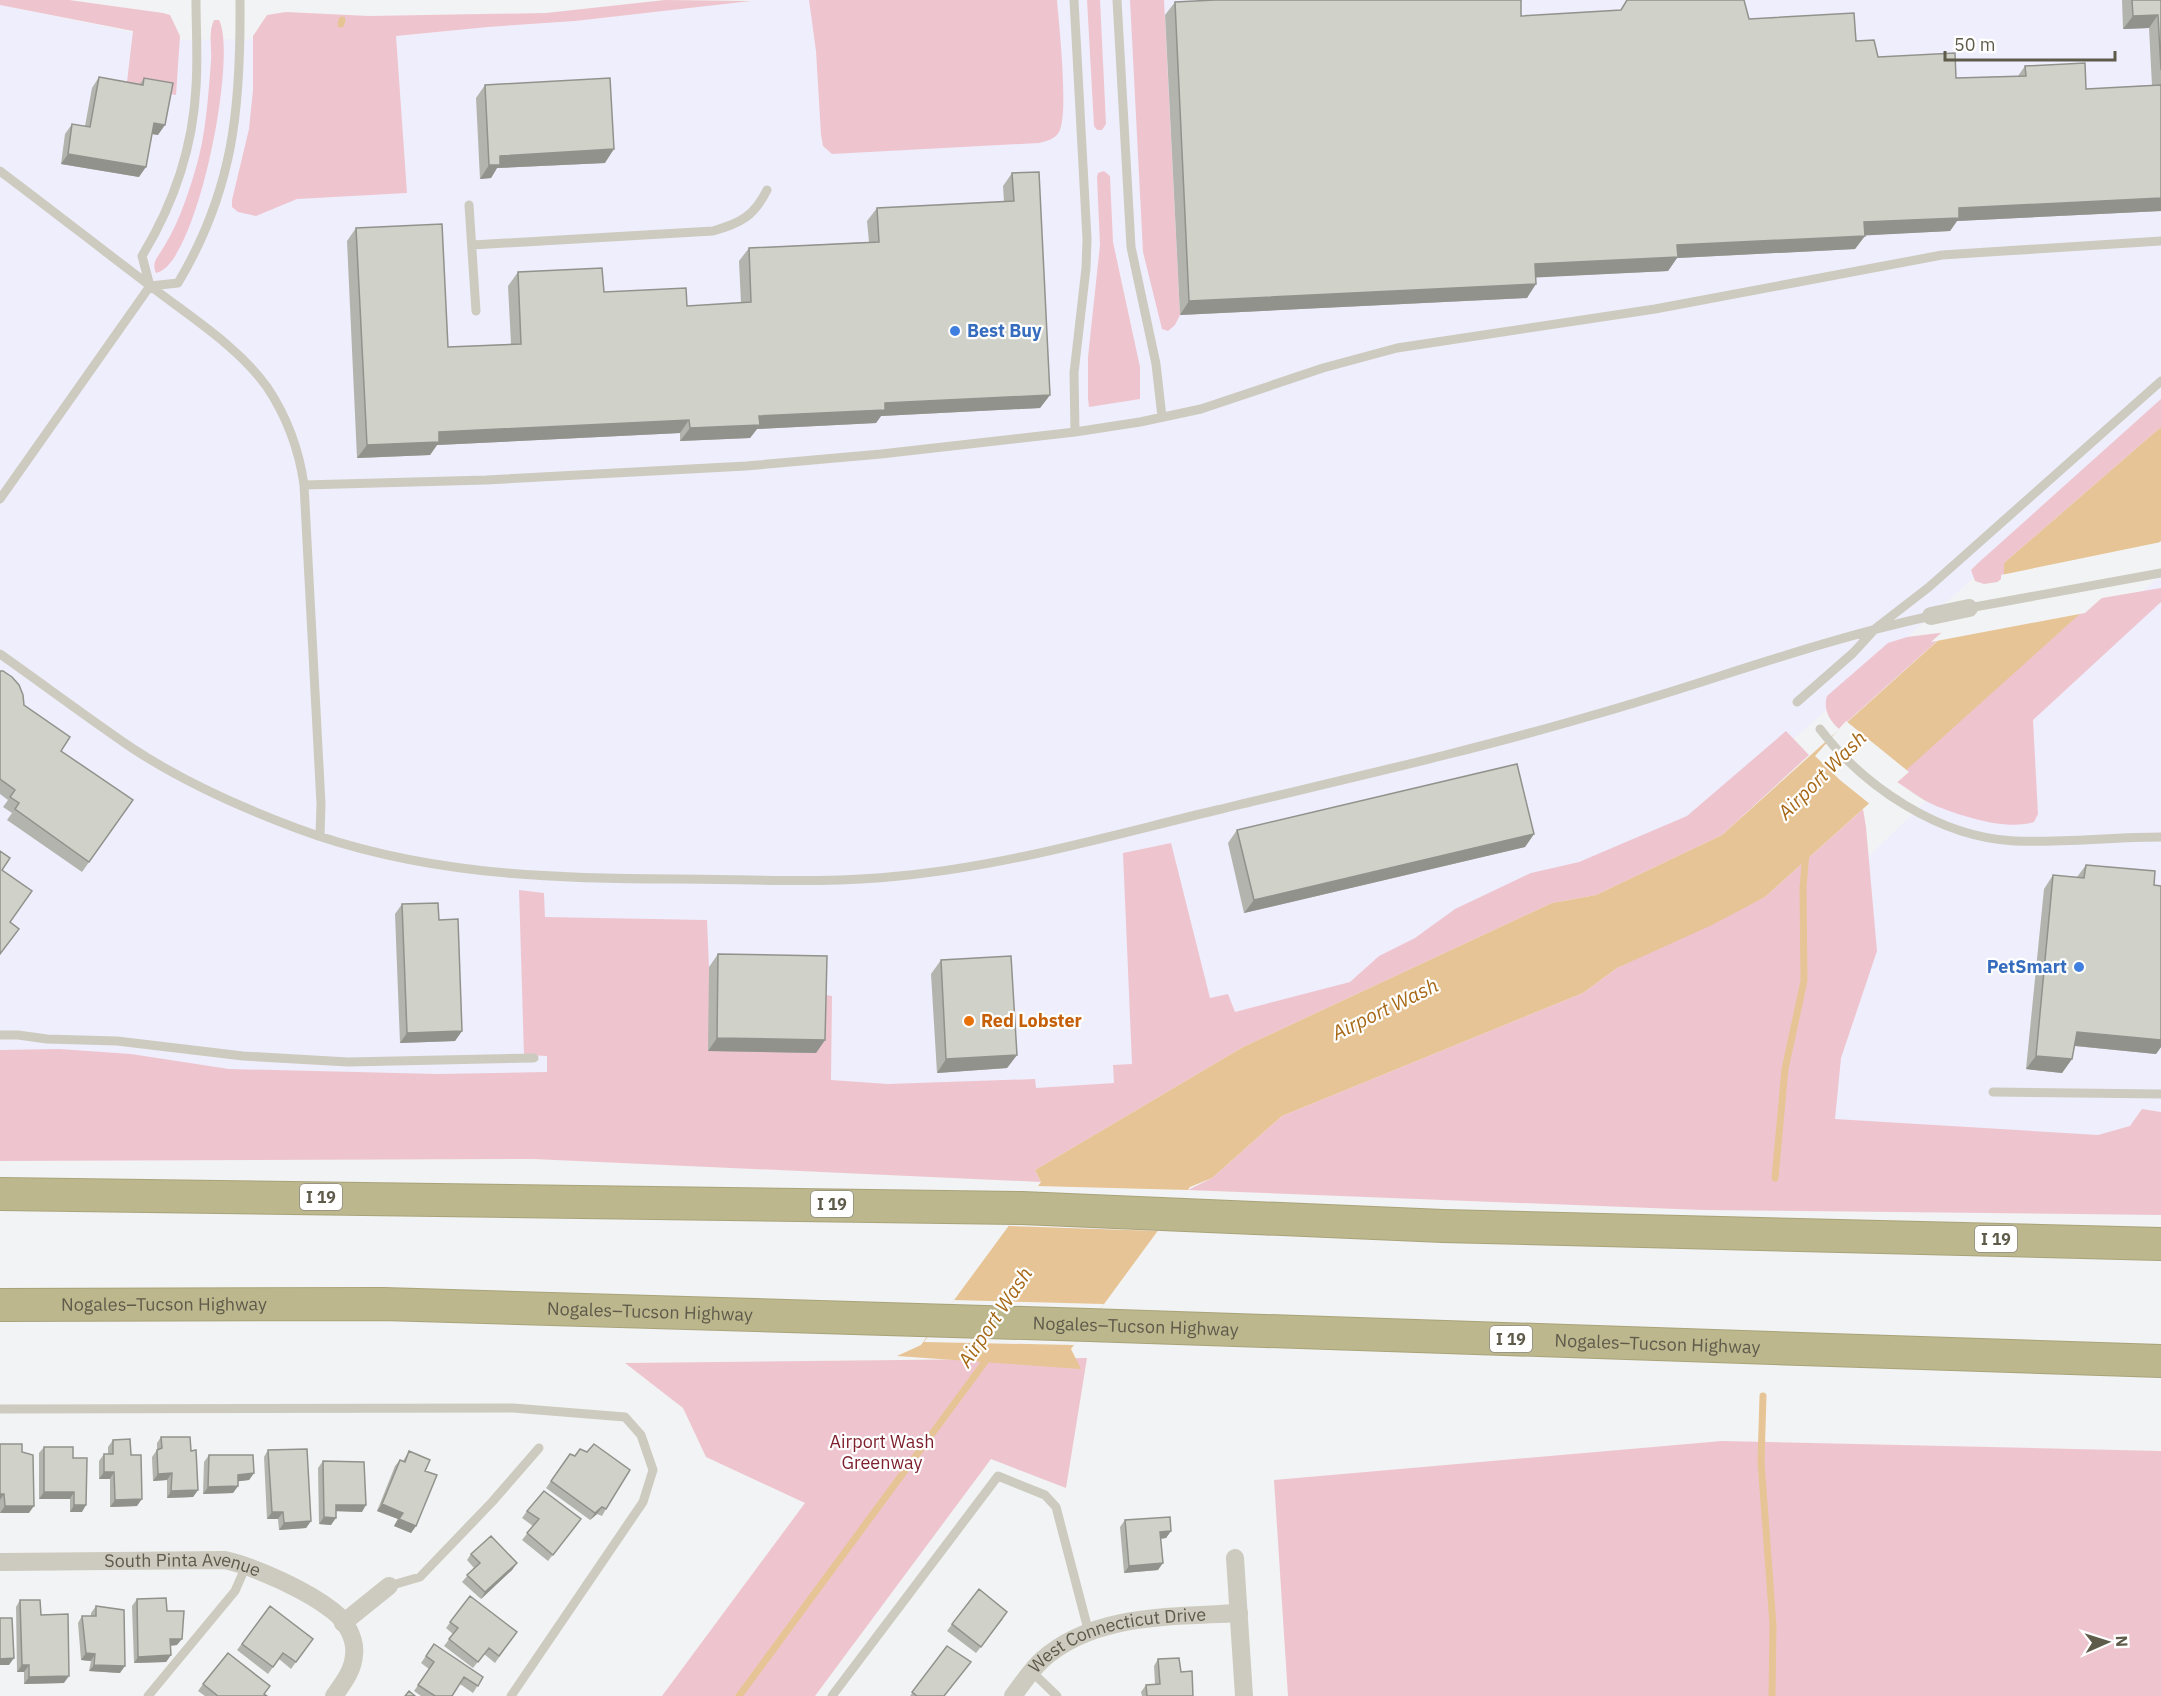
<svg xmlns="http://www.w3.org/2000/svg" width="2161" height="1696" viewBox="0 0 2161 1696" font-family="'IBM Plex Sans',sans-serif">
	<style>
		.commercial { fill: #efeefc }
		.green { fill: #eec5cf }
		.water { fill: #e7c495 }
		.pier { fill: #f2f3f4 }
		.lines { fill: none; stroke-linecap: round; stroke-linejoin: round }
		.stream { stroke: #e7c495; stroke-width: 7 }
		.highway-casing { stroke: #a9a379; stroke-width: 34 }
		.lane { stroke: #cdcbbf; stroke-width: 9 }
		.street { stroke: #cdcbbf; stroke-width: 18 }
		.highway { stroke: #bdb78e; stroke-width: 32 }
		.wall { fill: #b3b4ad }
		.shaded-wall { fill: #92928d }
		.building { fill: #d0d1c9; stroke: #92928d; stroke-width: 1.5 }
		.shop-dot { fill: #3f7fe0; stroke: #fff; stroke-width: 2 }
		.food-dot { fill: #e8710a; stroke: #fff; stroke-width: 2 }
		.labels { text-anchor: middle; stroke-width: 4.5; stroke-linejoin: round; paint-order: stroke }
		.shield { fill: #fff; stroke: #8f8c81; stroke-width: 1.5 }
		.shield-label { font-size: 16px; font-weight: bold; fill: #5f5b4b }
		.shop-label { font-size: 18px; font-weight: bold; fill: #366cbe; stroke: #fff; text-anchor: start }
		.food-label { font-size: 18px; font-weight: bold; fill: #c56008; stroke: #fff; text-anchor: start }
		.street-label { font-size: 18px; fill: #5f5b4b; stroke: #fff }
		.park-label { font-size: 18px; fill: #7d1e2b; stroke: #fff }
		.water-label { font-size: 20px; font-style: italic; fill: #a66816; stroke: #fff }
	</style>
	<rect width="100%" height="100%" fill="#f2f3f4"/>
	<path class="commercial" d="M757,0H2161V410L1769,761L1674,831L1338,995L1118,1110L0,1100V5L170,40L378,38L488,27L575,21Z
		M2161,574V1143L1364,1121L1841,883Z"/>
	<path class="green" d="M0,0H69L163,13L170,15L180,36L176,95L137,88L127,82L133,31L0,5Z
		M665,0L751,1L575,21L488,27L396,36L407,193L297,199L256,216L238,212L232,207V200L249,129L253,90V36L267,15L286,12L369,16L546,13Z
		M809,0H1057C1059,24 1069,115 1059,132C1055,139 1047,141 1039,143L832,154L823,146L821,135L816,51Z
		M1087,0H1100L1106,124L1102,130H1097L1094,126Z
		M1130,0H1164L1180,315L1175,325L1168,331L1162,329L1143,252Z
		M214,20H219C238,55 197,266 156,273C153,266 154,262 158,256C176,230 186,201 195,171C206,136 208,98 211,61C212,48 208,32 214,20Z
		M1104,171L1110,176L1113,242L1140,367V399L1089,407L1088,399V357L1100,245L1097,177L1098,173Z
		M2161,399V427L2004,563V581L1984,584L1975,581L1971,570L1977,564Z
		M2161,588V602L2033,720L2038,814L2034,822C2007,831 1960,816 1934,805C1920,799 1907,788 1894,780L2096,599Z
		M1947,632L1839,729C1829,720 1823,709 1827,696L1888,643L1907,637Z
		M1786,731L1809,755L1722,835L1596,895L1552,903L1243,1047L1035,1170L1041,1182L533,1159L0,1161V1050L59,1049L131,1054L229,1069L438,1074L547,1072V1056L524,1055L519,890L544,893L545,917L707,920L709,967H825L826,995L832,996L831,1080L888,1084L1035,1079L1036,1088L1114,1083L1113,1065L1132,1064L1123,853L1171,843L1210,998L1228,994L1235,1012L1350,982L1379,956L1415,938L1455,909L1531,873L1579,862L1687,816Z
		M1863,809L1866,827L1877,951L1841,1058L1835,1119L2098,1135L2130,1126L2142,1109L2161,1112V1215L1702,1210L1188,1190L1212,1178L1282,1116L1583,993L1617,968L1765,897Z
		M1087,1358L1066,1488L991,1459L815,1696H662L805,1503L706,1457L683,1408L625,1363Z
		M1722,1441L2161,1451V1696H1288L1274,1480Z"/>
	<path class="water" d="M2161,427V541L1765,897L1712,925L1617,968L1583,993L1282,1116L1212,1178L1190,1187L1071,1349L1081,1369L897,1356L921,1345L1041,1182L1035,1170L1243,1047L1552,903L1596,895L1722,835L2004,581V563Z"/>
	<path class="pier" d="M2161,542V545L2085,613L1931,642L2001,579V575Z
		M1846,721L1909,772L1871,805L1840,780L1815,756Z
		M1037,1186L1188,1190L1158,1231L1009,1226Z
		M954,1300L1104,1304L1074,1345L924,1342Z"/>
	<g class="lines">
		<path class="stream" d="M341,24L342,20
			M1775,1178L1785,1069L1804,981L1803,888L1806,852
			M1763,1396L1761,1462L1773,1625L1772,1696
			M739,1696L990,1355"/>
		<g class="highway-casing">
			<g id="highway">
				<path d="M0,1194L1022,1208L1443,1226L2161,1244"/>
				<path id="s3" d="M0,1305L383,1304L1089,1325L2161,1361"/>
			</g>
		</g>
		<path class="lane" d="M1074,0L1087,239L1086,268L1074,373L1075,432
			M1117,0L1131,247L1156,364L1162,417
			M0,171C52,210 104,251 157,291C195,320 239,348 267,387C287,417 299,449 304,485
			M469,205L476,311
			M472,245L713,231C741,223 754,216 767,190
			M150,286L142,256C173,205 193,147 196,87C198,58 196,29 196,0
			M0,499L150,286L178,283C234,189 241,107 240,0
			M1969,608L2161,573
			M0,654C44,685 88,718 132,748C182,781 240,807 296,828C418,874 547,879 676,879C750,879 825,884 899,876C1006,866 1112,835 1217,810C1341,780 1467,752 1590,716C1704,684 1815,641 1931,616
			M1797,702L1853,653L1876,628L1929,587L2161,381
			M1820,729C1864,787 1939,837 2014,841C2063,843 2112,837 2161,837
			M320,836L321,804L304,485L486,480L746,466L881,454L1075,432L1140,422L1201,409L1323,368L1397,348L1655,309L1942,255L2161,241
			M0,1035H18L47,1039L117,1041L243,1056L348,1062L534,1058
			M1993,1092L2161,1094
			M0,1409L513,1408L625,1417L641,1435L653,1470L643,1502L511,1696
			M389,1586L420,1577L492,1502L539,1448
			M1031,1671L1057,1696
			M148,1696L235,1591L246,1566
			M832,1696L998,1476L1045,1495L1056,1507L1089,1633"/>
		<g class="street">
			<path d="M1931,616L1969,608"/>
			<path d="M1235,1558L1244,1696"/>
			<path id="s1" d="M0,1562L225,1560C256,1567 308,1591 333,1611C346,1621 356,1639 354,1655C353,1671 343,1683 334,1696"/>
			<path d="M343,1623L389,1586"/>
			<path id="s2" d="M1013,1696C1022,1684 1031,1670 1042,1660C1094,1613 1173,1617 1239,1613"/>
		</g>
		<use href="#highway" class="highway"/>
	</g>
	<path class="wall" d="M2122,0H2161V211L1957,221L1950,231L1865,235L1855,249L1677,258L1668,271L1536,277L1527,298L1180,315L1165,15L1175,2L1521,16L1749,19L1856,41L1878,57L1956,78L2018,76L2025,66L2086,89L2152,85L2149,28L2123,29Z
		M99,77L139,85L144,78L158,135L152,134L139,177L61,164L65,134L72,124L85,126L92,88Z
		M485,85L605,163L497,168L491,178L480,179L476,98Z
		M1012,173L1050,395L1040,408L881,416L876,423L757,429L750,438L680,441V433L437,445L430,455L357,458L347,241L356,228L448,347L511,344L508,286L518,272L604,292L687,306L741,303L739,261L749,248L869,242L867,221L877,208L1004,202L1003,186Z
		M0,671L24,705L61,751L133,800L82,872L7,820L12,813L3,807L8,800L0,794Z
		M1237,830L1534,834L1525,847L1244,913L1228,843Z
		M2086,865L2154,885L2161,886V1047L2156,1054L2074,1046L2072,1059L2062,1073L2026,1069L2044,889L2053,875L2077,877Z
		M402,904L439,920L462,1031L455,1041L400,1043L395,914Z
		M718,954L825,1040L816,1053L708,1051L709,967Z
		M941,960L1017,1055L1007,1068L937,1073L931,974Z
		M161,1437L191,1451L198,1490L193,1497L167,1498V1480L153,1481L152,1457L157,1450V1443Z
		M113,1440L131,1455L137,1506L110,1507V1479H99V1461L104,1454H108V1447Z
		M0,1444L29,1513H0Z
		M44,1447L73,1458L82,1512H70V1499H39V1453Z
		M268,1450L311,1521L306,1528L279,1530L278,1519H267L264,1457Z
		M409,1451L425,1471L416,1526L411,1533L394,1526L398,1519L377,1511L395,1466L400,1460L403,1461Z
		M587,1452L606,1509L602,1516L597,1514L590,1520L546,1488L570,1454L575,1456Z
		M209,1455L254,1473L249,1480L238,1481V1486L233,1493L203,1494L204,1462Z
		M323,1461L362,1512L336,1511L331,1525L319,1524L318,1468Z
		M527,1511L576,1525L548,1561L522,1540L533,1526L522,1518Z
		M1125,1520L1171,1531L1166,1538L1161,1539L1158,1570L1124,1573L1120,1527Z
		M471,1554L517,1563L512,1570L481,1599L462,1582L474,1568L467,1560Z
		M470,1596L517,1632L495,1663L484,1654L473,1668L444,1646L453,1634L446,1628Z
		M137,1599L167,1611L177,1645L170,1646L171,1655L166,1662L134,1663L132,1606Z
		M20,1600L41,1615L64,1683L24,1684V1672H17L16,1607Z
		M96,1606L120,1673L89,1671L91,1661L81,1660L78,1623L82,1616H91V1613Z
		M270,1606L313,1639L291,1669L279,1659L268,1674L237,1650Z
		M1003,1619L976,1653L947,1631L952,1624Z
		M434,1644L483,1677L473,1693L460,1684L452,1696H421L414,1691L429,1669L421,1663Z
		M947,1646L945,1696H910Z
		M1158,1659L1181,1672L1193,1696H1142L1141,1692L1146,1685L1155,1684L1154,1666Z
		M203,1684L264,1694L267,1696H205L198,1691Z"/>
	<path class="shaded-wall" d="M2158,15L2149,28L2123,29L2133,16Z
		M154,123L165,125L158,135L146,133Z
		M614,149L605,163L497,168L491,178L480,179L489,165L500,156Z
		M68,154L146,167L139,177L61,164Z
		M2161,198V211L1957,221L1950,231L1855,236L1864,222L1959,208Z
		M1865,236L1855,249L1677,258L1668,271L1526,278L1535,264L1677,245Z
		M1536,284L1527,298L1180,315L1189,301Z
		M1050,395L1040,408L881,416L876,423L757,429L750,438L680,441L690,428L759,416L885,403Z
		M689,420L680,433L437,445L430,455L357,458L367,445L439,432Z
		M1534,834L1525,847L1244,913L1254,900Z
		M462,1031L455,1041L400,1043L407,1033Z
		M2077,1032L2161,1040V1047L2156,1054L2067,1045Z
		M717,1038L825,1040L816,1053L708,1051Z
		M1017,1055L1007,1068L937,1073L946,1059Z
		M2036,1056L2072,1059L2062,1073L2026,1069Z
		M104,1472H114L110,1479H99Z
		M172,1473L167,1480L153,1481L158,1474Z
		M254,1473L249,1480L233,1482L238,1475Z
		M238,1486L233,1493L203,1494L208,1487Z
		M198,1490L193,1497L167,1498L171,1491Z
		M44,1492H74L70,1499H39Z
		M0,1494H4L0,1500Z
		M142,1499L137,1506L110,1507L115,1500Z
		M382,1504L403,1513L416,1526L411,1533L394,1526L398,1519L377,1511Z
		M74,1505H86L82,1512H70Z
		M336,1505H366L362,1512L331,1511Z
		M5,1506H34L29,1513H0Z
		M602,1507L597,1514L590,1520L595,1513Z
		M272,1512H283L278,1519H267Z
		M324,1517L336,1518L331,1525L319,1524Z
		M311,1521L306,1528L279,1530L284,1523Z
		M1171,1531L1166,1538L1156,1539L1160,1532Z
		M517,1563L512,1570L481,1599L485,1592Z
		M1163,1563L1158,1570L1124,1573L1129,1566Z
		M170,1639H182L177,1645L165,1646Z
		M86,1653L95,1654L91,1661L81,1660Z
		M171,1655L166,1662L134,1663L138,1657Z
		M14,1658L9,1665H0V1659Z
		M22,1665H29L24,1672H17Z
		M94,1665L125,1666L120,1673L89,1671Z
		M69,1676L64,1683L24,1684L29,1677Z"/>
	<path class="building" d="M1215,0H1521V16L1621,10L1627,0H1744L1749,19L1854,13L1856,41L1874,40L1878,57L1955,53L1956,78L2026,76L2025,66L2085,63L2086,89L2161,85V198L1959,208V218L1864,222L1865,236L1677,245L1678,257L1535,264L1536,284L1189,301L1175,2Z
		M2132,0H2161V70L2158,15L2133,16Z
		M99,77L143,85L144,78L173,83L165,125L154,123L146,167L68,154L72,124L90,127Z
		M610,78L614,149L500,156V165H489L485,85Z
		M1039,172L1050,395L885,403V410L759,416L760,425L690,428L689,420L439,432V442L367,445L356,228L442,224L448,347L521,344L518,272L602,268L604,292L686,288L687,306L751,302L749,248L879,242L877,208L1014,201L1012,173Z
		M0,671H3L12,677L19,685L23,695L24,705L70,737L61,751L133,800L89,862L15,809L19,803L10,797L15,790L0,779Z
		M1517,764L1534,834L1254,900L1237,830Z
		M0,851L10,858L2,870L32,891L10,922L19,929L0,954Z
		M2086,865L2155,871L2154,885L2161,886V1040L2077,1032L2072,1059L2036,1056L2053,875L2084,878Z
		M438,903L439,920L458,919L462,1031L407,1033L402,904Z
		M718,954L827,956L825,1040L717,1038Z
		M1011,956L1017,1055L946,1059L941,960Z
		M161,1437H190L191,1451L196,1450L198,1490L171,1491L172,1473L158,1474L157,1450L162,1448Z
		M130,1439L131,1455H141L142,1499L115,1500L114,1472H104V1454H113V1440Z
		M0,1444H22V1452L33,1455L34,1506H5L4,1494H0Z
		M594,1444L630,1470L606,1509L602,1507L595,1513L551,1481L570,1454L575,1456L580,1449L587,1452Z
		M44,1447H73V1458H87L86,1505H74V1492H44Z
		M307,1449L311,1521L284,1523L283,1512H272L268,1450Z
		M409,1451L430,1460L425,1471L437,1475L416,1526L399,1519L403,1513L382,1504L400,1460L405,1462Z
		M209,1455H253L254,1473L238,1475V1486L208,1487Z
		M323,1461L364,1462L366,1505H336V1518L324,1517Z
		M544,1491L581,1519L553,1555L527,1533L539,1519L527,1511Z
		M1170,1517L1171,1531L1160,1532L1163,1563L1129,1566L1125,1520Z
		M491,1536L517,1563L485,1592L467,1575L480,1563L471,1554Z
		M979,1589L1007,1612L981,1647L952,1624Z
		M470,1596L517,1632L499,1656L489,1648L478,1662L449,1639L458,1628L450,1622Z
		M166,1598L167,1611H184L182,1639H170L171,1655L138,1657L137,1599Z
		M20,1600H40L41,1615L68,1614L69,1676L29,1677V1665H22Z
		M96,1606L124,1610L125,1666L94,1665L95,1654L86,1653L82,1616H96Z
		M270,1606L313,1639L296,1662L283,1653L273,1667L242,1644Z
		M0,1618H12L14,1658L0,1659Z
		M434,1644L483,1677L478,1686L464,1677L452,1696H435L418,1685L434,1662L426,1656Z
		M947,1646L971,1662L944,1696H917L912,1692Z
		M228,1653L270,1686L264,1694L267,1696H218L203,1684Z
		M1179,1658L1181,1672L1192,1671L1193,1696H1147L1146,1685L1160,1684L1158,1659Z
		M409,1691L415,1696H405Z"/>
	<g class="shop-dot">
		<circle cx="955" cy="331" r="6"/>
		<circle cx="2079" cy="967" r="6"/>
	</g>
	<circle class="food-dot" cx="969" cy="1021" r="6"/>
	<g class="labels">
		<g class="shield">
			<rect x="300" y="1184" width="42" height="26" rx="4.5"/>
			<rect x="811" y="1191" width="42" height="26" rx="4.5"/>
			<rect x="1975" y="1226" width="42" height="26" rx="4.5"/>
			<rect x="1490" y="1326" width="42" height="26" rx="4.5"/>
		</g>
		<g class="shield-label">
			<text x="321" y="1203">I 19</text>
			<text x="832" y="1210">I 19</text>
			<text x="1996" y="1245">I 19</text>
			<text x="1511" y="1345">I 19</text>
		</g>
		<g class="shop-label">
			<text x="967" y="337">Best Buy</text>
			<text x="2067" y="973" text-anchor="end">PetSmart</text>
		</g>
		<g class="food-label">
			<text x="981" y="1027">Red Lobster</text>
		</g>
		<g class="street-label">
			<text dy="6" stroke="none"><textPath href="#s3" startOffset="164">Nogales–Tucson Highway</textPath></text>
			<text dy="6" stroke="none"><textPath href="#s3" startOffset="650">Nogales–Tucson Highway</textPath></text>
			<text dy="6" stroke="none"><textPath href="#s3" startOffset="1136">Nogales–Tucson Highway</textPath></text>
			<text dy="6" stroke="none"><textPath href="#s3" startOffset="1658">Nogales–Tucson Highway</textPath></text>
			<text dy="6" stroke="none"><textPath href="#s1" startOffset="183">South Pinta Avenue</textPath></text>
			<text dy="6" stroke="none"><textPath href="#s2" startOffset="126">West Connecticut Drive</textPath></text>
		</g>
		<g class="park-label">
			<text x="882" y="1448">Airport Wash<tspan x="882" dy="21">Greenway</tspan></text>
		</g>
		<g class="water-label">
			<text transform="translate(1822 775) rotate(-45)" y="7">Airport Wash</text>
			<text transform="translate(1385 1009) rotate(-26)" y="7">Airport Wash</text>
			<text transform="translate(995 1317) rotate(-56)" y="7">Airport Wash</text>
		</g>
	</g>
	<g transform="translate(2107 1642) rotate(87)" stroke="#ffffff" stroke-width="4.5" paint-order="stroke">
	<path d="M0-4.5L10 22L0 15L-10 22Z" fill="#5f5b4b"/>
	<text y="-9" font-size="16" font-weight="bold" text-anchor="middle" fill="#5f5b4b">N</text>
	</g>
	<path d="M1945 51v9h170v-9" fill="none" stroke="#5f5b4b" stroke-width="3"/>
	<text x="1954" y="51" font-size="18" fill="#5f5b4b" stroke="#ffffff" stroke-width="4.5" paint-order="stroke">50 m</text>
</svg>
